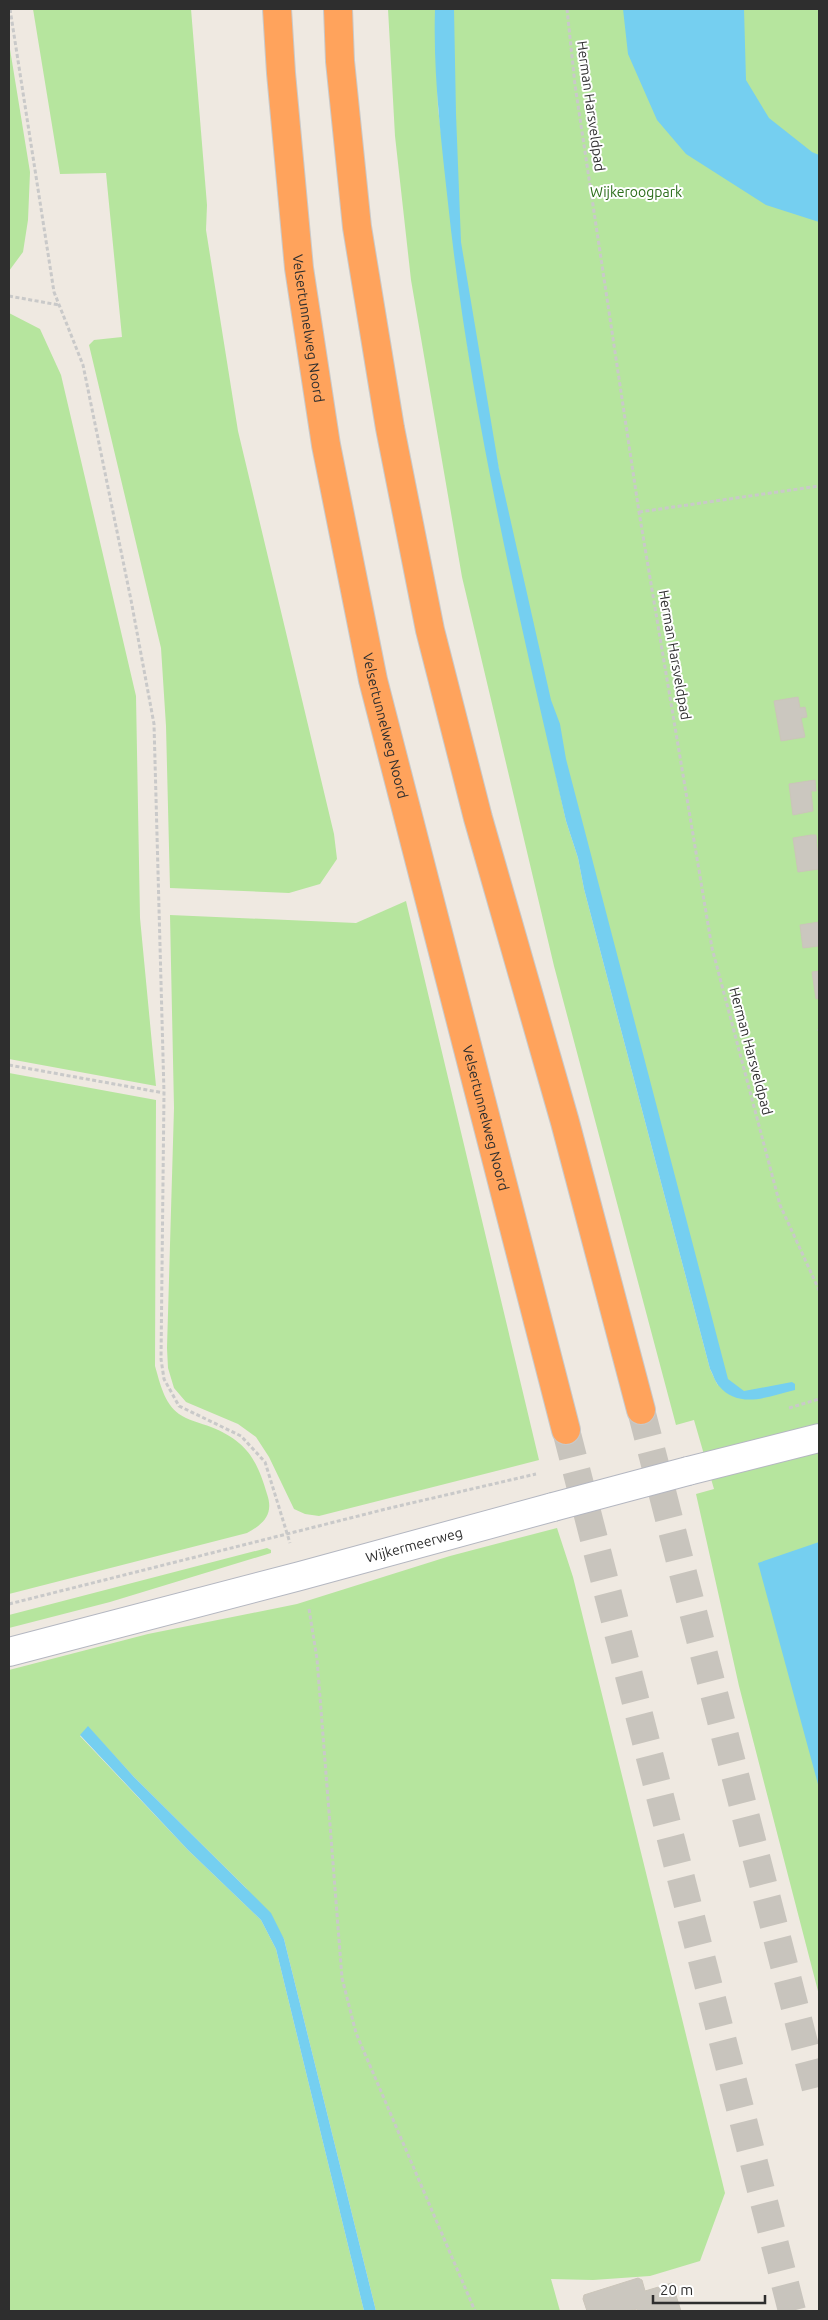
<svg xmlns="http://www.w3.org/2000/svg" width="828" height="2320" viewBox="0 0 828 2320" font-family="Ubuntu,sans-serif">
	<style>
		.green { fill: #b6e59e }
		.water { fill: #75cff0 }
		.building { fill: #cbc7bf; stroke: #cbc5ba }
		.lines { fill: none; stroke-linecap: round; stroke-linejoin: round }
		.motorway-tunnel { stroke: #c8c4bd; stroke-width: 28; stroke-dasharray: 28 14; stroke-linecap: butt }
		.tertiary-casing { stroke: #b4b7c1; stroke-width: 30 }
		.motorway-casing { stroke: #c9c9c9; stroke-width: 30 }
		.path { stroke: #c9c9c9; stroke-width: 3; stroke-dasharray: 4 2.5; stroke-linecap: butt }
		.tertiary { stroke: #fff; stroke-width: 28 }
		.motorway { stroke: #ffa35c; stroke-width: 28 }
		.tertiary-bridge-casing { stroke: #b4b7c1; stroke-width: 30; stroke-linecap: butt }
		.tertiary-bridge { stroke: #fff; stroke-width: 28 }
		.labels { text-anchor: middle; stroke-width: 4; stroke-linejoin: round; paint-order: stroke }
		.street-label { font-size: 14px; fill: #2e2e2e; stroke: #fff }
		.park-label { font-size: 14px; fill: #2c6e1b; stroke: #fff }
	</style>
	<rect width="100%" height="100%" fill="#efe9e1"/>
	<path class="green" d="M33,9H191L207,205L206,230L238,431L334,834L337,859L320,884L289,893L170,888L166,726L161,648L89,345L94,340L122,337L106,173L60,174Z
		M388,9H435L438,108L468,349L501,525L566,821L578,858L584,889L710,1369L718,1386L543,701L460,267L445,9H819V1995L739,1686L696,1494L714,1489L694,1420L676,1425L554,966L462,577L411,280L395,136Z
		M9,43L30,172L28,220L23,252L9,271Z
		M9,313L40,329L61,375L136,696L140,918L156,1086L9,1059Z
		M406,901L539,1460L319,1516L305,1514L294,1509L269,1457L256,1437L238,1424L186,1402L174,1388L168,1368L167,1348L174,1108L170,915L356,923Z
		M9,1073L156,1100L155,1366C160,1383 164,1403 179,1414C187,1420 201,1423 211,1427C246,1441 257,1459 267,1494C274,1514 264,1524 247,1533L9,1594Z
		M557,1528L573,1577L725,2193L700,2261L650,2276L593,2280L551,2279L560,2311H376L284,1939L246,1888L134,1777L88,1727L80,1736L188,1850L261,1920L276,1949L364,2311H9V1670L148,1634L297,1604L450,1556Z
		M267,1548L271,1550V1553L110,1602L9,1628V1615Z"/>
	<path class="water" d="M435,9H454L456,114L461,242L499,469L551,700L560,724L566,759L728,1379L744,1391L792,1382L795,1384V1390C770,1396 739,1410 719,1386C715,1382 713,1374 710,1369L584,889L578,858L566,821C519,617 470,411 448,203C441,138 433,74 435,9Z
		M623,9H744L746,80L769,118L812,152L819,155V222L766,205L686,154L657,120L628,54Z
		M819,1542V1788L758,1563Z
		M88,1726L134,1777L271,1913L284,1939L376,2311H364L276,1949L261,1920L188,1850L80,1735Z"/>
	<path class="building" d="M798,697L800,708L805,707L807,717L801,718L805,737L781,741L774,701Z
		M815,780L816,791H811L813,811L793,815L789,784Z
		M811,835H816L819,869L798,872L793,838Z
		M819,922V946L803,948L800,925Z
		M819,971V998L816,999L812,972Z
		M638,2278L642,2280L645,2291L672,2283L681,2311H638L637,2309L629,2311H587L583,2299L584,2295Z"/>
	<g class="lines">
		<path class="motorway-tunnel" d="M641,1410L819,2101
			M566,1430L792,2311"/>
		<g class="tertiary-casing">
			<g id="tertiary">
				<path d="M688,1471L819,1438"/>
				<path id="s1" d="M9,1652L300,1576L553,1507"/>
			</g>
		</g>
		<g class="motorway-casing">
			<g id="motorway">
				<path id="s2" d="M277,9L281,73L299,268L326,445L373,680L566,1430"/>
				<path d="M338,9L340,61L357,227L390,428L430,630L478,818L565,1122L641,1410"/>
			</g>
		</g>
		<path class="path" d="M10,9L54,292L83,365L131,600L154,724L164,1093L161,1359L164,1379L179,1406L241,1436L265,1462L290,1543
			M567,9L575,85L639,512L712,948L780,1205L819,1290
			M9,296L59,305
			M639,512L819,486
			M818,1031L819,1030
			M9,1065L164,1093
			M789,1408L819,1399
			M9,1604L390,1508L536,1474
			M309,1609L317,1659L342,1978L356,2033L475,2311"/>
		<use href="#tertiary" class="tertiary"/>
		<use href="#motorway" class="motorway"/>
		<g class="tertiary-bridge-casing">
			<path id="tertiary-bridge" d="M553,1507L688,1471"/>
		</g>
		<use href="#tertiary-bridge" class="tertiary-bridge"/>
	</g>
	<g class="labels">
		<g class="street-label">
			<text transform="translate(591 106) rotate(82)" y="5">Herman Harsveldpad</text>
			<text dy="5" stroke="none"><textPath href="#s2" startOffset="321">Velsertunnelweg Noord</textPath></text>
			<text transform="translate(675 655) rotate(80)" y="5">Herman Harsveldpad</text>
			<text dy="5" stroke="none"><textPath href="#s2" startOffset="726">Velsertunnelweg Noord</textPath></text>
			<text transform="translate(751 1051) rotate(75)" y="5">Herman Harsveldpad</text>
			<text dy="5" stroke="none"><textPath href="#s2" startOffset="1131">Velsertunnelweg Noord</textPath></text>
			<text dy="5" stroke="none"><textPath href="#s1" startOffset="419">Wijkermeerweg</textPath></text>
		</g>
		<g class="park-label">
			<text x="636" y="197">Wijkeroogpark</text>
		</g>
	</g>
	<rect width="828" height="2320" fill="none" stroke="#2e2e2e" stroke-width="20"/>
	<path d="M653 2295v8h112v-8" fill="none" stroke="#2e2e2e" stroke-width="2.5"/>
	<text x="660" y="2295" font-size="15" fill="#2e2e2e" stroke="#ffffff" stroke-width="4" paint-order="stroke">20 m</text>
</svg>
